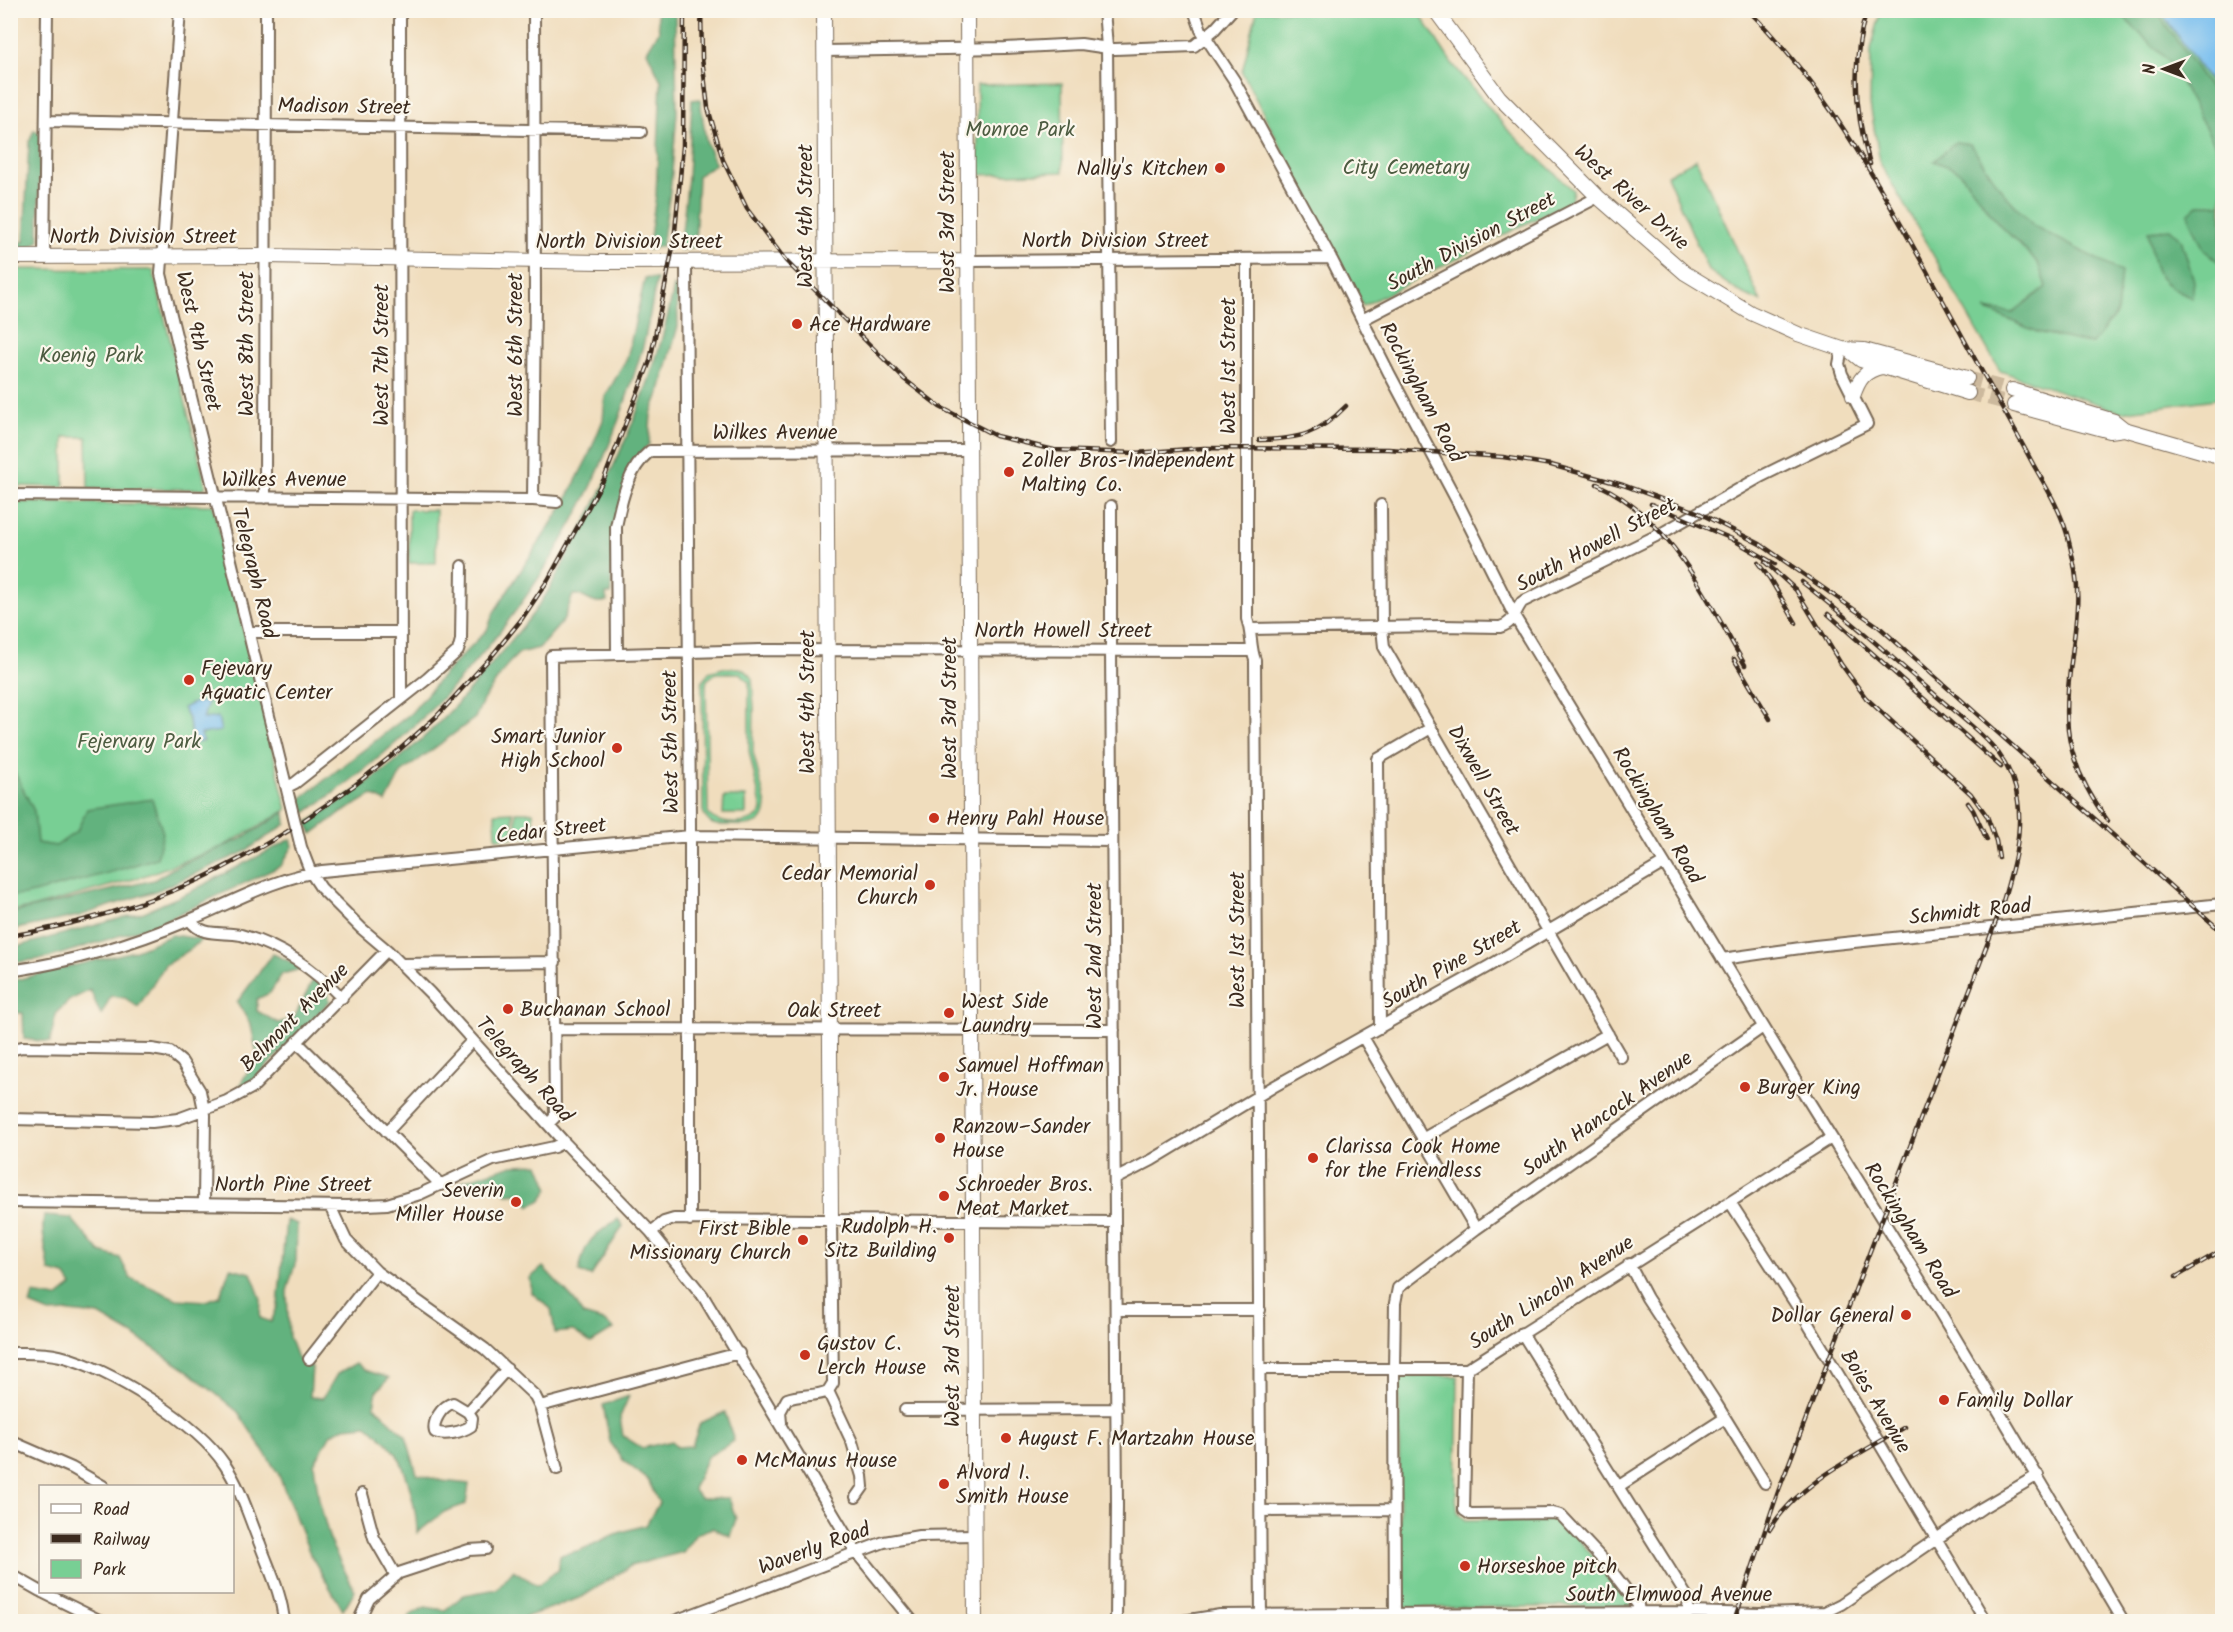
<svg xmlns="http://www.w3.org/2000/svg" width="2233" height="1632" viewBox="0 0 2233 1632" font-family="Kalam,sans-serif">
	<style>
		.green { fill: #78cf94; stroke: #5a7c59; stroke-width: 1.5; fill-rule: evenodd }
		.forest { fill: #62b27e; stroke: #4e6e4e; stroke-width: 1.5 }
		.water { fill: #77beef; stroke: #597486; stroke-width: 1.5 }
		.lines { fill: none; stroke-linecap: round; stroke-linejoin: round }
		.major-tunnel { stroke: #ccb99d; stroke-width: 14; stroke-dasharray: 14 7; stroke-linecap: butt }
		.minor-casing { stroke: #7a6956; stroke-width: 14 }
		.major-casing { stroke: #7a6956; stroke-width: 16 }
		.minor { stroke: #fff; stroke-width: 10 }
		.major { stroke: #fff; stroke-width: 14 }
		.rail-casing { stroke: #3b2a1e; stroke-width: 4.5 }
		.rail { stroke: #fbf7ec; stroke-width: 2; stroke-dasharray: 7; stroke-linecap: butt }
		.poi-dot { fill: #c8321e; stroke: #fbf7ec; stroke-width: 2 }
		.labels { text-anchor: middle; stroke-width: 4.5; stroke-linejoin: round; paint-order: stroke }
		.street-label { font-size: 21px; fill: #3b2a1e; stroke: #fbf7ec }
		.park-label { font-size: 21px; fill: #4d5c41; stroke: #fbf7ec }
		.poi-label { font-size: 21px; fill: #3b2a1e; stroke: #fbf7ec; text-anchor: start }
	</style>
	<rect width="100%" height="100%" fill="#fbf7ec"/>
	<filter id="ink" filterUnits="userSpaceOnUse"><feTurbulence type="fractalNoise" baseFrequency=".0167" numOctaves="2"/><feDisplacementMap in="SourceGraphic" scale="12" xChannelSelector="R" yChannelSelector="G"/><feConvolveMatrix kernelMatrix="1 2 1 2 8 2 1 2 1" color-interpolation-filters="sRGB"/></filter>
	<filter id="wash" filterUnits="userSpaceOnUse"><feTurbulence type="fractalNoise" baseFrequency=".008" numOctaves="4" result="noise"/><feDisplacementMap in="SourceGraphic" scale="24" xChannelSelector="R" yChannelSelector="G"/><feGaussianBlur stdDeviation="1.35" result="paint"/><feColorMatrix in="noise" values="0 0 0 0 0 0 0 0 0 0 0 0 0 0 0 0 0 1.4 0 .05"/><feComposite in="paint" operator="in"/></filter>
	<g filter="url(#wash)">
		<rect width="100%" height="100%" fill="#f0ddbd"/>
		<path class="green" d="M1257,11H1418L1451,62L1506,128L1573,190L1571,201L1363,306L1242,72Z
			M1881,11H2160L2222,98V398L2121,412L2000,371L1880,163L1870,104L1871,49Z
			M1062,83L1063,172L978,175L977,85Z
			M1696,159L1761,302L1736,290L1708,270L1667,175Z
			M11,269L153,270L206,486L203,489H88L87,437H64V487L11,486Z
			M11,502L213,505L287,810L222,847L138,878L31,908L11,911Z
			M409,510H436V563H409Z
			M723,668H740L747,672L752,678L754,708L753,752L766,805C765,829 748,825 730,825C724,825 716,826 711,823C706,820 705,816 703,811L702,682L709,672ZM716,673H740L749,682V751L762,810C757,827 715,827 708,813L706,685L707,680Z
			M724,797H746V814H723Z
			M513,812V838H496L495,813Z
			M516,812H533L534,837H516Z
			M1399,1375L1458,1376L1456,1498L1458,1513L1466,1520L1559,1518L1633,1601L1632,1606L1400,1608Z"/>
		<path class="forest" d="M657,11H675L677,113L671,184L662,246L648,250L656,195L661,81L647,51L659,31Z
			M2117,11H2156L2222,105V158L2170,63Z
			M700,99L706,141L715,164L698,176L695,247L680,250L688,177L692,100Z
			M34,130L40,133L39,241L28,248H11V242H24L29,142Z
			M1956,142L1970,144L2003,192L2034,226L2121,272L2117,313L2092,344L2037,332L1985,309L2012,313L2046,287L2038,263L1998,223L1959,171L1934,161Z
			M2199,204H2222V265L2204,250L2188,214Z
			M2170,229L2181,239L2194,281L2192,298C2151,280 2156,271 2148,231Z
			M645,278L657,279C652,301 649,324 643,346C629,393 612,442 591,487C527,617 424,735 302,815L299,800L411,713L443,675L487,630L494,612L564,504L588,457L603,420L605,397L627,358Z
			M674,286L677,289L678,326L660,391L651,414L649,444L637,457L612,548L611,594H606L607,602H593L579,595H573L563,621L539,648L519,653L508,664L483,700L475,718L401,773L386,802L372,795L338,815L312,834L307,823C344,799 381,775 414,746C445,719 472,688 498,656C513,638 530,620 543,599C557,578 568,554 580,532C622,454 658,373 674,286Z
			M11,765L34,811L37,843L56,846L77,831L87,809L152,799L163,833L157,858L115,871L26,895L11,896Z
			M285,812L286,824L244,852L158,890L79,916L11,930V913L154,880L175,867L241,839Z
			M291,839L293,846L281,866L157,924L48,958L11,963V948L144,912L190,892Z
			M172,935L202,939L191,949L165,965L138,1007L125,998L111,996L101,1015L90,990L70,1000L56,1013L50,1042L24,1039L23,1013H11V981L134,951Z
			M273,954L305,968L282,974L270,993L257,999V1011L278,1023L294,1018L313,980L326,987L330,1001L250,1084L240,1085L257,1055L251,1025L237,1002Z
			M539,1164L549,1189L541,1200L530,1206L521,1193L507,1194C490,1177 481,1183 462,1193V1181L513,1165Z
			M44,1216L71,1218L100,1252L120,1258L130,1278L177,1299L206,1301L220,1296L230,1268L251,1273L261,1299L260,1318L271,1322L278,1305L286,1220L297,1224L296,1261L287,1291L289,1337L297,1358L312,1367L310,1397L323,1398L337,1374L356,1363L364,1370L389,1378L377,1391L374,1406L406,1436L417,1474L442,1481L469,1484L466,1504L444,1512L417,1533C417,1512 408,1473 397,1455C390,1443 377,1434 367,1425L345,1427L331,1434L314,1464L319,1500L331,1544L355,1591L343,1610L310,1554L278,1473L238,1412L188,1371L135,1336L99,1315L69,1312L49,1313L30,1305L33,1294L57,1298L72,1286L65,1275L49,1271C48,1253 40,1234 44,1216Z
			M618,1219L623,1226L591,1276L579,1272C584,1241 593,1236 618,1219Z
			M543,1267L574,1300L583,1315L603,1321L614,1329L591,1343L573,1331L555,1333L551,1309L532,1293L530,1278Z
			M629,1396L620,1417L623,1436L642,1448L672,1441L677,1447L692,1446L700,1423L725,1412L734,1441L707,1457L693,1489L700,1498H729L736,1519L730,1536L712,1528L696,1534L683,1552L630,1566L582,1597L514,1621H407L409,1616L425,1607L445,1610L464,1595L497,1589L513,1570L537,1585L558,1570L560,1555L581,1550L615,1534L646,1525L659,1503L648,1480L623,1460L610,1442L603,1405Z"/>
		<path class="water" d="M2160,11H2222V98Z
			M201,702H208L203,719L218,717L221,731L201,734L203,741L192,744L189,721L183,708L193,703Z"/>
	</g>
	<g filter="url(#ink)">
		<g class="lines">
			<path class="major-tunnel" d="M1967,378L2012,390
				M1968,393L2014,405"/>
			<g class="minor-casing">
				<path id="minor" d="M180,10L161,274L301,847L311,873L321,888L361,928L387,950L430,993L564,1142L651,1232L703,1296L856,1552L913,1622
					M400,10L401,699
					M1104,10L1107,47L1111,442
					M1194,10L1201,30L1234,80L1331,258L1389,373L1457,501L1515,617L1797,1082L1941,1314L2124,1622
					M825,51L1005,48L1081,44L1115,49L1194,46L1215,29L1232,10
					M46,121L641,132
					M44,258L47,10
					M1247,260V619C1252,633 1250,647 1255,660L1261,1622
					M968,261L1331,258
					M686,263L690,824V1220
					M1362,320L1598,197
					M10,495L533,500L557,502
					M265,498L266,10
					M533,500L535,300L534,10
					M1381,505L1382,628L1384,647L1621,1057
					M1111,506V650L1117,1506L1116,1622
					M1251,629L1441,626L1500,627C1514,623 1514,613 1522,602L1662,533L1762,476L1867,424L1842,374L1839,364L1842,349
					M249,632H400
					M617,654L616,527C621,501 628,469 650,451L969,450
					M287,787L295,783L427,679L458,651L461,640L462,566
					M190,920C202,938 223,931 241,935C281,946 314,969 342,998
					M1722,959L1815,946L2222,904
					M401,964L555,962
					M10,971C72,962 135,943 192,919C235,901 275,878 322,871L690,836L1112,841
					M1380,1028L1378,759L1431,728
					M554,1029L1114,1030
					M1363,1037L1476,1229
					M297,1042L441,1185
					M10,1050L22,1047L152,1049L170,1052L182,1062L200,1091L205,1115L204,1203
					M10,1119L152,1122L178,1119L227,1101L253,1087L387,950
					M549,1123L555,1117L551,656L760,650L1252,651
					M387,1132L472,1041
					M1422,1139L1608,1034
					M1115,1179L1152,1160L1273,1087L1489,966L1664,863
					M10,1202L348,1206L387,1204L420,1194L493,1160L554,1147L564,1142
					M1730,1202L1801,1312L1986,1622
					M330,1206L346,1240L377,1272L485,1349L535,1396L540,1406L557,1469
					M651,1232L664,1222L674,1219L1114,1222
					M1629,1264L1647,1298L1714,1400L1765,1483
					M1116,1310H1260
					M1522,1333L1689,1600L1686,1622
					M10,1353C27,1353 44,1352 60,1356C110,1368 197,1423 225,1465C241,1489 249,1517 260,1544C269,1569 282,1594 284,1622
					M309,1359L377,1272
					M1260,1369H1467L1831,1138
					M1467,1369L1464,1510L1470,1514L1553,1513L1561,1515L1603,1560L1638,1605L1639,1613
					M828,1391L833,1383L831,1221
					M828,1391L852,1442L862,1476L863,1487L856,1497
					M453,1403L468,1412L472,1418L471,1426C462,1432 445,1436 435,1432C432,1421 442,1406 453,1403Z
					M540,1406L739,1353
					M905,1410L1117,1409
					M468,1412L507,1369
					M781,1423L780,1412L787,1399C801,1394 815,1397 828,1391
					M10,1441L72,1468L103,1486
					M1619,1486L1725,1418
					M362,1494L374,1538L396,1576
					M1261,1511L1394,1510
					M10,1574L40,1591
					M42,1592L103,1622
					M1395,1621L1394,1369L1395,1303L1398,1288L1476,1229L1763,1027
					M358,1622L369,1599L399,1573L469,1550L486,1549
					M672,1622L884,1542L919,1536L974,1535
					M1177,1622L1220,1615L1688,1612L1759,1614L1825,1612L1841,1604L1982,1508L2038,1475"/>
			</g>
			<g class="major-casing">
				<path id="major" d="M824,10L831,1221
					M967,10L975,1622
					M1435,10L1499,97L1598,197L1685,273L1751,313L1798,334L1842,349L1864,350L1967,378
					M10,257L266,256L601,262L968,261
					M1850,351L1861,360L1968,393
					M2012,390L2114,421L2124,429L2222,457
					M1853,396C1859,379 1864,371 1882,367
					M2014,405L2110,431L2124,429"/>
			</g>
			<use href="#minor" class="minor"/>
			<use href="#major" class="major"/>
			<g class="rail-casing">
				<path id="rail" d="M701,10L702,58L708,108L723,160L747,209L786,261L904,379L940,407L996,436L1054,450L1135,453L1204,448L1388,449L1503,457L1551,465L1623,485L1697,512L1760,544L1878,626L2222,932
					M1748,10C1848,109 1911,246 1980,368C1998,400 2016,432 2033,464C2046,487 2060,509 2067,534C2073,557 2079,583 2077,607C2075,647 2064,689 2068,730C2072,764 2088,794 2108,821
					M1867,10C1851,60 1855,114 1870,164
					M1259,440C1299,439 1318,435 1346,406
					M1597,484C1671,518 1706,598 1745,665
					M1651,504L1732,539L1775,564
					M1765,562L1796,590L1841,664L1866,698L1971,794L1987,816L1996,841L1999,858
					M1758,563L1770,579L1796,623
					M1828,614L2001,767
					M1734,659L1770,719
					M1968,803L1973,810L1987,840
					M304,820L355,785L399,750L437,716L491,657L521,620L548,580L604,479L650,361L674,242L683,146L684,10
					M10,936C74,925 137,907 196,881C229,866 259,848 290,830
					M2176,1277L2222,1250
					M1770,1529C1798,1483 1860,1454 1905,1427
					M1734,1622L1778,1492L2001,908C2011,874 2023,837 2018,801C2016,784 2009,768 1999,754C1981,731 1954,712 1932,692C1889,655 1847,617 1802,582"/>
			</g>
			<use href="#rail" class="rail"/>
		</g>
	</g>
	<g class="poi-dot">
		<circle cx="1220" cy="168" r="6"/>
		<circle cx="797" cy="324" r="6"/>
		<circle cx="1009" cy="472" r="6"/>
		<circle cx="189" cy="680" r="6"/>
		<circle cx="617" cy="748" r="6"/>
		<circle cx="934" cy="818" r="6"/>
		<circle cx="930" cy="885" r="6"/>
		<circle cx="508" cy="1009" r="6"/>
		<circle cx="949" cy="1013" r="6"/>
		<circle cx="944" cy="1077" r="6"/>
		<circle cx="1745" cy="1087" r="6"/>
		<circle cx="940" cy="1138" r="6"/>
		<circle cx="1313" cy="1158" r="6"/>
		<circle cx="944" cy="1196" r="6"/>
		<circle cx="516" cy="1202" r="6"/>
		<circle cx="949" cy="1238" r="6"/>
		<circle cx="803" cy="1240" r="6"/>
		<circle cx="1906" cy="1315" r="6"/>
		<circle cx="805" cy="1355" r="6"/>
		<circle cx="1944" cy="1400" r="6"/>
		<circle cx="1006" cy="1438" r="6"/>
		<circle cx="742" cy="1460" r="6"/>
		<circle cx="944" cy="1484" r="6"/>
		<circle cx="1465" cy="1566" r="6"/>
	</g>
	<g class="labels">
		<g class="street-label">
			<text transform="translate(344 106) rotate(1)" y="7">Madison Street</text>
			<text transform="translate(1632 197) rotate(42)" y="7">West River Drive</text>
			<text transform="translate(805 216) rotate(-90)" y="7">West 4th Street</text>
			<text transform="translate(947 222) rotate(-90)" y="7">West 3rd Street</text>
			<text x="143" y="243">North Division Street</text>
			<text x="1115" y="247">North Division Street</text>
			<text x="629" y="248">North Division Street</text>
			<text transform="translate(1471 241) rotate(-28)" y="7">South Division Street</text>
			<text transform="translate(199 341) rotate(77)" y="7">West 9th Street</text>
			<text transform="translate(246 344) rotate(-90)" y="7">West 8th Street</text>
			<text transform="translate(515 345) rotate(-90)" y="7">West 6th Street</text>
			<text transform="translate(381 355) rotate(-90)" y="7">West 7th Street</text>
			<text transform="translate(1228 366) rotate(-90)" y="7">West 1st Street</text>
			<text transform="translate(1422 392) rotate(62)" y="7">Rockingham Road</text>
			<text x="775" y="439">Wilkes Avenue</text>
			<text x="284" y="486">Wilkes Avenue</text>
			<text transform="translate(1596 544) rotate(-28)" y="7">South Howell Street</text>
			<text transform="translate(255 573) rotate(76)" y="7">Telegraph Road</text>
			<text x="1063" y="637">North Howell Street</text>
			<text transform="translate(807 702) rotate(-90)" y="7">West 4th Street</text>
			<text transform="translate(949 708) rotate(-90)" y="7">West 3rd Street</text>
			<text transform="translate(670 742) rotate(-91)" y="7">West 5th Street</text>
			<text transform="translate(1484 780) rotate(60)" y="7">Dixwell Street</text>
			<text transform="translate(1658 815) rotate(59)" y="7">Rockingham Road</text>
			<text transform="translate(551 830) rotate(-6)" y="7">Cedar Street</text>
			<text transform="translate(1970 911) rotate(-6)" y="7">Schmidt Road</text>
			<text transform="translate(1237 940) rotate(-90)" y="7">West 1st Street</text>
			<text transform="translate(1094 956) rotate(-90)" y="7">West 2nd Street</text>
			<text transform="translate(1451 964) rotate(-30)" y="7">South Pine Street</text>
			<text x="834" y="1017">Oak Street</text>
			<text transform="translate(294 1017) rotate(-45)" y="7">Belmont Avenue</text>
			<text transform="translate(525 1069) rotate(48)" y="7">Telegraph Road</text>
			<text transform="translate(1607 1113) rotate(-35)" y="7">South Hancock Avenue</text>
			<text x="293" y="1191">North Pine Street</text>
			<text transform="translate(1911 1230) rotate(58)" y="7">Rockingham Road</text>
			<text transform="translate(1551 1292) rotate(-33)" y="7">South Lincoln Avenue</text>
			<text transform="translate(952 1356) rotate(-90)" y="7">West 3rd Street</text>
			<text transform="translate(1876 1401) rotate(59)" y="7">Boies Avenue</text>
			<text transform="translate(814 1548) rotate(-20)" y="7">Waverly Road</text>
			<text x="1669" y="1601">South Elmwood Avenue</text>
		</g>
		<g class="park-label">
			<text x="1020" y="136">Monroe Park</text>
			<text x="1406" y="174">City Cemetary</text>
			<text x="91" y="362">Koenig Park</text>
			<text x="139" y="748">Fejervary Park</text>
		</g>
		<g class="poi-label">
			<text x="1208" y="175" text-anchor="end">Nally's Kitchen</text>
			<text x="809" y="331">Ace Hardware</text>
			<text x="1021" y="467">Zoller Bros-Independent<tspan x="1021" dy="24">Malting Co.</tspan></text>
			<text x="201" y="675">Fejevary<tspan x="201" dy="24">Aquatic Center</tspan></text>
			<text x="605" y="743" text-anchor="end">Smart Junior<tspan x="605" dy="24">High School</tspan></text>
			<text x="946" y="825">Henry Pahl House</text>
			<text x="918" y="880" text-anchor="end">Cedar Memorial<tspan x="918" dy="24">Church</tspan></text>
			<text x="961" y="1008">West Side<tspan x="961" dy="24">Laundry</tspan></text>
			<text x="520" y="1016">Buchanan School</text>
			<text x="956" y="1072">Samuel Hoffman<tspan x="956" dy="24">Jr. House</tspan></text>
			<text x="1757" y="1094">Burger King</text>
			<text x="952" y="1133">Ranzow–Sander<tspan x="952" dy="24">House</tspan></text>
			<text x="1325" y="1153">Clarissa Cook Home<tspan x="1325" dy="24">for the Friendless</tspan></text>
			<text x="956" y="1191">Schroeder Bros.<tspan x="956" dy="24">Meat Market</tspan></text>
			<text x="504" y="1197" text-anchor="end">Severin<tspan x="504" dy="24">Miller House</tspan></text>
			<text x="937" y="1233" text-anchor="end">Rudolph H.<tspan x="937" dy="24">Sitz Building</tspan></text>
			<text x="791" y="1235" text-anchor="end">First Bible<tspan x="791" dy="24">Missionary Church</tspan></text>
			<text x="1894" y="1322" text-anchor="end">Dollar General</text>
			<text x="817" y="1350">Gustov C.<tspan x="817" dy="24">Lerch House</tspan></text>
			<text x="1956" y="1407">Family Dollar</text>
			<text x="1018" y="1445">August F. Martzahn House</text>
			<text x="754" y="1467">McManus House</text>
			<text x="956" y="1479">Alvord I.<tspan x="956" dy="24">Smith House</tspan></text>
			<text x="1477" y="1573">Horseshoe pitch</text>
		</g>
	</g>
	<rect width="2233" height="1632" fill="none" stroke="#fbf7ec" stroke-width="36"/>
	<rect x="39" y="1485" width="195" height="108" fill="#fbf7ec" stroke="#aea59a" stroke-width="1.5"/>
	<rect x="51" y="1504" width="30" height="9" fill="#ffffff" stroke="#aea59a" stroke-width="1.5"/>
	<text x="93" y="1515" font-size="18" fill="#3b2a1e">Road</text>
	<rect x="51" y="1534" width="30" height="9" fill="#3b2a1e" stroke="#aea59a" stroke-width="1.5"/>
	<text x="93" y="1545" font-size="18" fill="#3b2a1e">Railway</text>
	<rect x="51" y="1560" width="30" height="18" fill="#78cf94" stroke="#aea59a" stroke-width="1.5"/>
	<text x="93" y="1575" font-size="18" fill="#3b2a1e">Park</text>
	<g transform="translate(2164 69) rotate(270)" stroke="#fbf7ec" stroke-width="4.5" paint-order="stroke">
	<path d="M0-4.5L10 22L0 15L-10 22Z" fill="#3b2a1e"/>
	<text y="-9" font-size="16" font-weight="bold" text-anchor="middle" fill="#3b2a1e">N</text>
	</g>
</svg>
